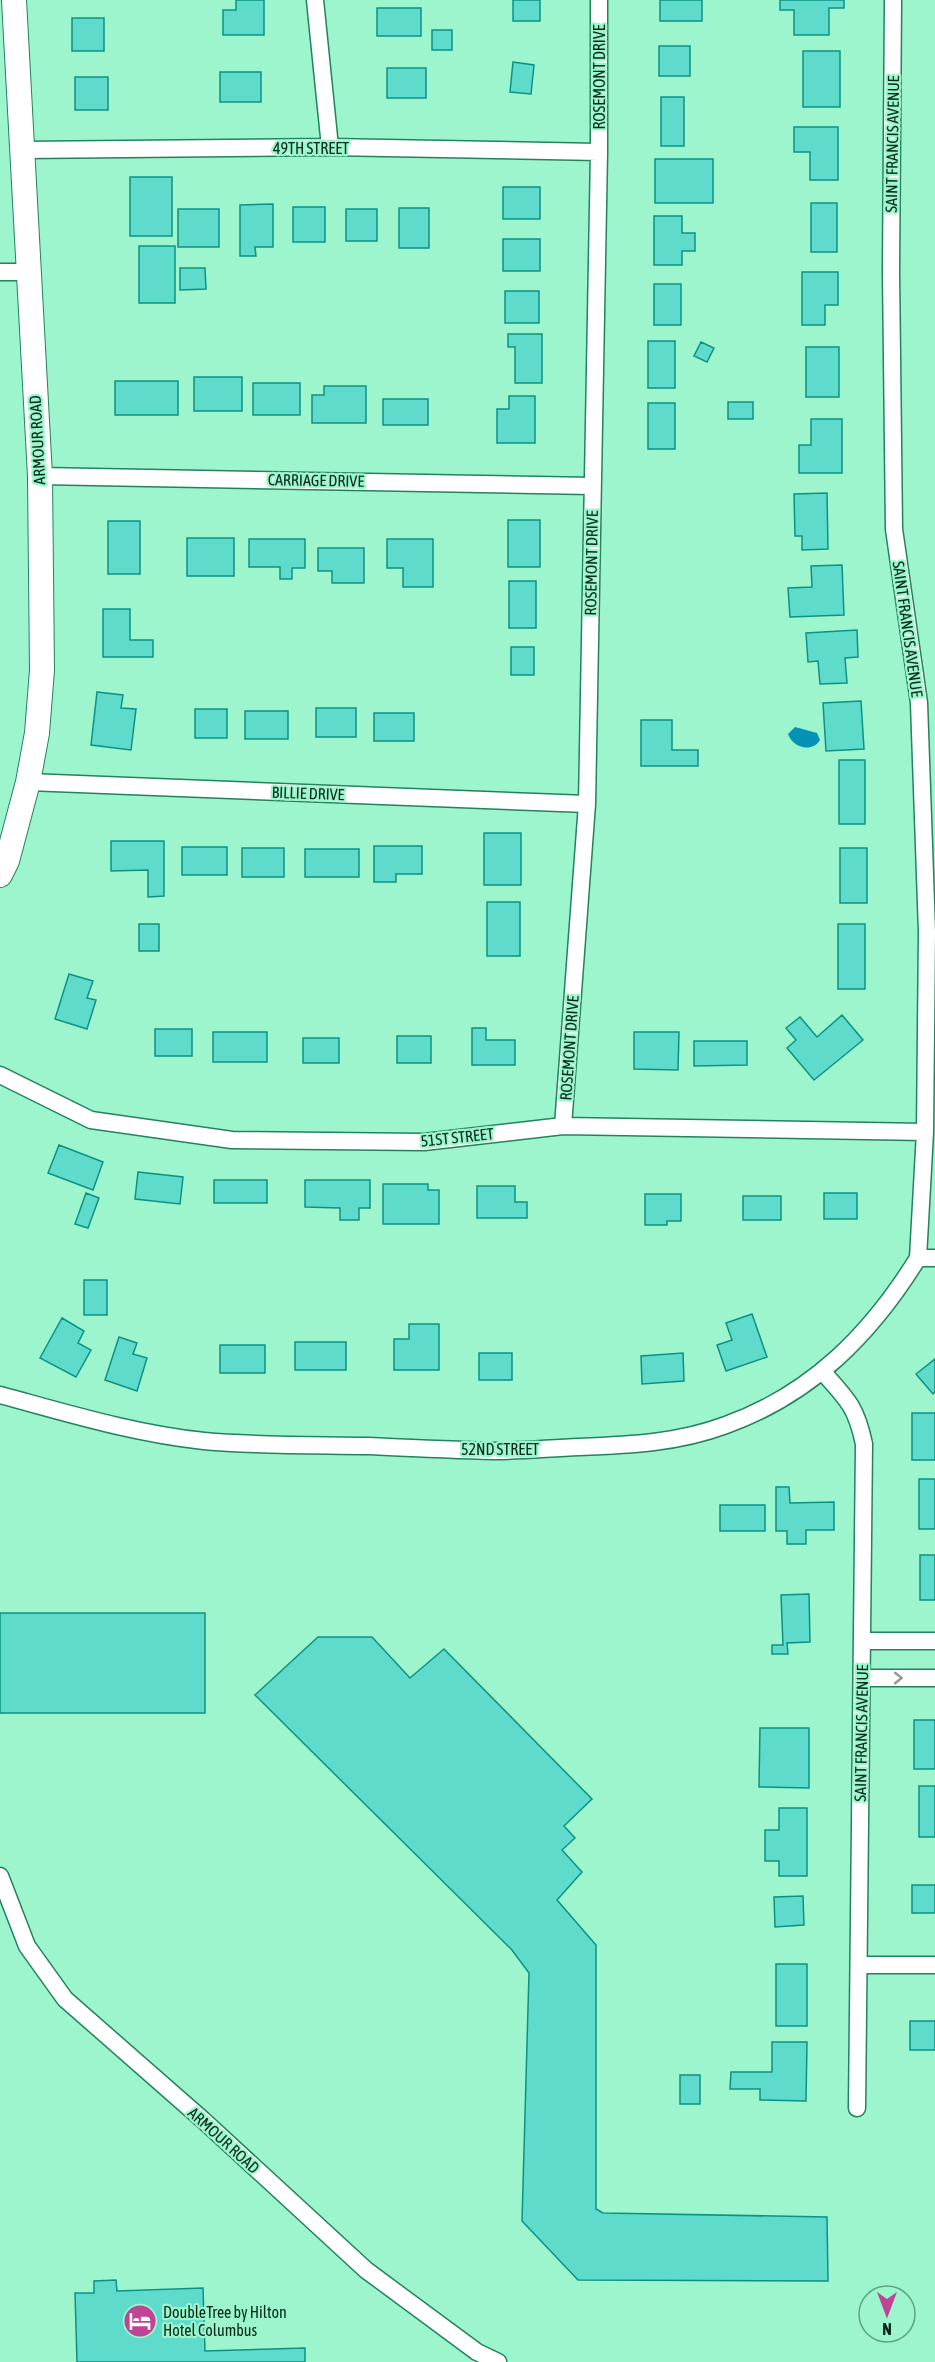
<svg xmlns="http://www.w3.org/2000/svg" width="935" height="2362" viewBox="0 0 935 2362" font-family="'Asap Condensed',sans-serif">
	<style>
		.water { fill: #0491b5 }
		.building { fill: #5fdbcb; stroke: #0c9285; stroke-width: 1.5 }
		.lines { fill: none; stroke-linecap: round; stroke-linejoin: round }
		.street-casing { stroke: #24825f; stroke-width: 19 }
		.secondary-casing { stroke: #24825f; stroke-width: 26 }
		.street { stroke: #fff; stroke-width: 16 }
		.secondary { stroke: #fff; stroke-width: 24 }
		.oneway { stroke: #8c9d97 }
		.labels { text-anchor: middle; stroke-width: 4.5; stroke-linejoin: round; paint-order: stroke }
		.street-label { font-size: 16px; fill: #002617; stroke: #9cf5cc }
		.poi-label { font-size: 16px; fill: #002617; stroke: #9cf5cc; text-anchor: start }
	</style>
	<rect width="100%" height="100%" fill="#9cf5cc"/>
	<path class="water" d="M795,727L817,733L820,740C812,753 793,748 788,734Z"/>
	<path class="building" d="M236,0H264V35H223V10H236Z
		M513,0H540V21H513Z
		M660,0H702V21H660Z
		M780,0H844V8H829V35H794V10H780Z
		M377,8H421V36H377Z
		M72,18H104V51H72Z
		M432,30H452V50H432Z
		M659,46H690V76H659Z
		M803,51H840V107H803Z
		M513,62L534,65L531,94L510,92Z
		M387,68H426V98H387Z
		M220,72H261V102H220Z
		M75,77H108V110H75Z
		M661,97H684V146H661Z
		M794,127H838V180H810V152H794Z
		M655,159H713V203H655Z
		M130,177H172V236H130Z
		M503,187H540V219H503Z
		M811,203H837V252H811Z
		M273,204V247H255L256,256H240V205Z
		M293,207H325V242H293Z
		M399,208H429V248H399Z
		M178,209H219V247H178Z
		M346,209H377V241H346Z
		M654,216H682V233H695V251H682V265H654Z
		M503,239H540V271H503Z
		M139,246H175V303H139Z
		M180,268H205L206,289L180,290Z
		M802,272H838V305H825V325H802Z
		M654,284H681V325H654Z
		M505,291H539V323H505Z
		M508,334H542V383H515V347H508Z
		M648,341H675V388H648Z
		M701,342L714,348L707,362L694,356Z
		M806,347H839V397H806Z
		M194,377H242V411H194Z
		M115,381H178V415H115Z
		M253,383H300V415H253Z
		M324,386H366V423H312V395H324Z
		M509,396H535V443H497V409H509Z
		M383,399H428V425H383Z
		M728,402H753V419H728Z
		M648,403H675V449H648Z
		M811,419H842V473H799V445H811Z
		M827,493L828,549L802,550V536H795L794,494Z
		M508,520H540V567H508Z
		M108,521H140V574H108Z
		M187,538H234V576H187Z
		M249,539H305V568H292V579H280V567H249Z
		M387,539H433V587H403V568H387Z
		M318,548H364V583H332V571H318Z
		M842,565L844,615L790,617L788,588L812,587L811,566Z
		M509,581H536V628H509Z
		M103,609H130V640H153V657H103Z
		M857,630L858,657L845,658L847,683L820,684L818,661L808,662L806,633Z
		M511,647H534V675H511Z
		M97,692L123,695L121,708L136,709L131,750L91,745Z
		M861,701L864,749L826,751L823,703Z
		M316,708H356V737H316Z
		M195,709H227V738H195Z
		M245,711H288V739H245Z
		M374,713H414V741H374Z
		M641,720H672V750H698V766H641Z
		M839,760H865V824H839Z
		M484,833H521V885H484Z
		M111,841H164V896L148,897V870L111,871Z
		M374,846H422V874H396V882H374Z
		M182,847H227V875H182Z
		M242,848H284V877H242Z
		M840,848H867V903H840Z
		M305,849H359V877H305Z
		M487,902H520V956H487Z
		M139,924H159V951H139Z
		M838,924H865V989H838Z
		M69,974L93,981L87,998L96,1000L87,1029L55,1019Z
		M842,1015L863,1040L814,1080L787,1048L796,1040L786,1028L800,1017L817,1037Z
		M472,1028H486V1040H515V1065H472Z
		M155,1029H192V1056H155Z
		M213,1032H267V1062H213Z
		M634,1032H679L678,1070L634,1069Z
		M397,1036H431V1063H397Z
		M303,1038H339V1063H303Z
		M694,1041H747V1065L694,1066Z
		M59,1145L103,1162L93,1190L48,1173Z
		M138,1172L183,1177L180,1204L135,1199Z
		M214,1180H267V1203H214Z
		M305,1180H370V1208H359V1220H340V1208L305,1207Z
		M383,1184H428V1190H439V1224H383Z
		M477,1186H515V1202H527V1218H477Z
		M86,1193L99,1198L88,1228L75,1224Z
		M824,1193H857V1219H824Z
		M645,1194H681V1221H667V1225H645Z
		M743,1196H781V1220H743Z
		M84,1280H107V1315H84Z
		M752,1314L767,1357L726,1371L717,1345L732,1340L726,1323Z
		M62,1318L84,1331L78,1343L91,1350L76,1377L40,1358Z
		M409,1324H439V1370H394V1339H409Z
		M119,1337L137,1343L133,1354L147,1358L137,1391L105,1380Z
		M295,1342H346V1370H295Z
		M220,1345H265V1373H220Z
		M479,1353H512V1380H479Z
		M683,1353L684,1381L642,1384L641,1356Z
		M935,1359V1392L933,1394L916,1374Z
		M912,1413H935V1460H912Z
		M919,1479H935V1529H919Z
		M776,1487H789L790,1503L834,1502V1530H806V1544H787V1531H776Z
		M720,1505H765V1531H720Z
		M920,1555H935V1600H920Z
		M809,1594L810,1642L787,1643L788,1654H772V1645H783L781,1595Z
		M0,1613H205V1713H0Z
		M318,1637H372L410,1678L444,1649L592,1799L564,1826L575,1838L562,1850L582,1872L557,1900L596,1945V2209L603,2213L827,2217L828,2281L578,2280L522,2221L529,1973L512,1950L255,1695Z
		M914,1720H935V1769H914Z
		M760,1728H809V1788L759,1787Z
		M919,1786H935V1837H919Z
		M779,1808H807V1876H779V1861H765V1830H779Z
		M912,1885H935V1913H912Z
		M803,1896L804,1925L775,1927L774,1897Z
		M776,1964H807V2026H776Z
		M910,2021H935V2050H910Z
		M772,2042H807L806,2101L760,2100V2089H730L731,2072H772Z
		M680,2075H700V2104H680Z
		M116,2280L117,2291L203,2288L205,2351L305,2348V2362H77L75,2293H94V2281Z"/>
	<g class="lines">
		<g class="street-casing">
			<path id="street" d="M315,0L330,147
				M893,0L891,272L894,529L919,703L927,932L925,1132L918,1258
				M22,150L330,147L599,152
				M0,272H27
				M40,476L592,486
				M28,782L587,804
				M0,1075L91,1120L232,1140L424,1142L563,1126L925,1132
				M563,1126L587,804L599,152V0
				M822,1371C847,1399 856,1406 864,1444L857,2108
				M0,1395C67,1413 135,1434 204,1441C259,1446 315,1445 369,1446C411,1448 452,1450 494,1451C522,1451 551,1448 579,1447C630,1445 678,1443 726,1425C812,1394 871,1334 918,1258H935
				M862,1641H935
				M862,1678H935
				M0,1876L27,1946L65,1999L203,2120L366,2270L477,2352L498,2362
				M859,1965H935"/>
		</g>
		<g class="secondary-casing">
			<path id="secondary" d="M0,875L7,861L28,782L37,733L42,670L40,476L14,0"/>
		</g>
		<use href="#street" class="street"/>
		<use href="#secondary" class="secondary"/>
	</g>
	<defs><path id="oneway-chevron" d="M-2-3.5L2.5 0L-2 3.5" fill="none" stroke-width="1.6" stroke-linecap="round" stroke-linejoin="round" transform="scale(1.5)"/></defs>
	<use class="oneway" href="#oneway-chevron" transform="translate(898 1678)"/>
	<defs>
		<g id="hotel-disc" transform="scale(1.725)"><circle r="9.5" fill="#bf4496" stroke="#9cf5cc"/><path d="M-6-4.5h1.5V1H6V5H4.5V3h-9V5H-6ZM-4 0a1.8 1.8 0 1 1 3.6 0ZM.5 0V-2.5h3Q6-2.5 6 0Z" fill="#fff"/></g>
	</defs>
	<g fill-rule="evenodd">
		<use href="#hotel-disc" x="140" y="2321"/>
	</g>
	<g class="labels">
		<g class="street-label">
			<text transform="translate(599 77) rotate(-90)" y="6">ROSEMONT DRIVE</text>
			<text transform="translate(892 144) rotate(-89)" y="6">SAINT FRANCIS AVENUE</text>
			<text x="311" y="154">49TH STREET</text>
			<text transform="translate(37 440) rotate(-93)" y="6">ARMOUR ROAD</text>
			<text transform="translate(316 480) rotate(1)" y="6">CARRIAGE DRIVE</text>
			<text transform="translate(591 563) rotate(-89)" y="6">ROSEMONT DRIVE</text>
			<text transform="translate(908 629) rotate(82)" y="6">SAINT FRANCIS AVENUE</text>
			<text transform="translate(308 793) rotate(2)" y="6">BILLIE DRIVE</text>
			<text transform="translate(569 1048) rotate(-86)" y="6">ROSEMONT DRIVE</text>
			<text transform="translate(457 1137) rotate(-6)" y="6">51ST STREET</text>
			<text x="500" y="1455">52ND STREET</text>
			<text transform="translate(861 1733) rotate(-89)" y="6">SAINT FRANCIS AVENUE</text>
			<text transform="translate(224 2140) rotate(42)" y="6">ARMOUR ROAD</text>
		</g>
		<g class="poi-label">
			<text x="163" y="2318">DoubleTree by Hilton<tspan x="163" dy="18">Hotel Columbus</tspan></text>
		</g>
	</g>
	<g transform="translate(887 2314) rotate(180)"><circle r="28" fill="#9cf5cc" stroke="#5ea284" stroke-width="1.5"/>
	<path d="M0-4.5L10 22L0 15L-10 22Z" fill="#bf4496"/>
	<text y="-9" font-size="16" font-weight="bold" text-anchor="middle" fill="#002617">N</text>
	</g>
</svg>
